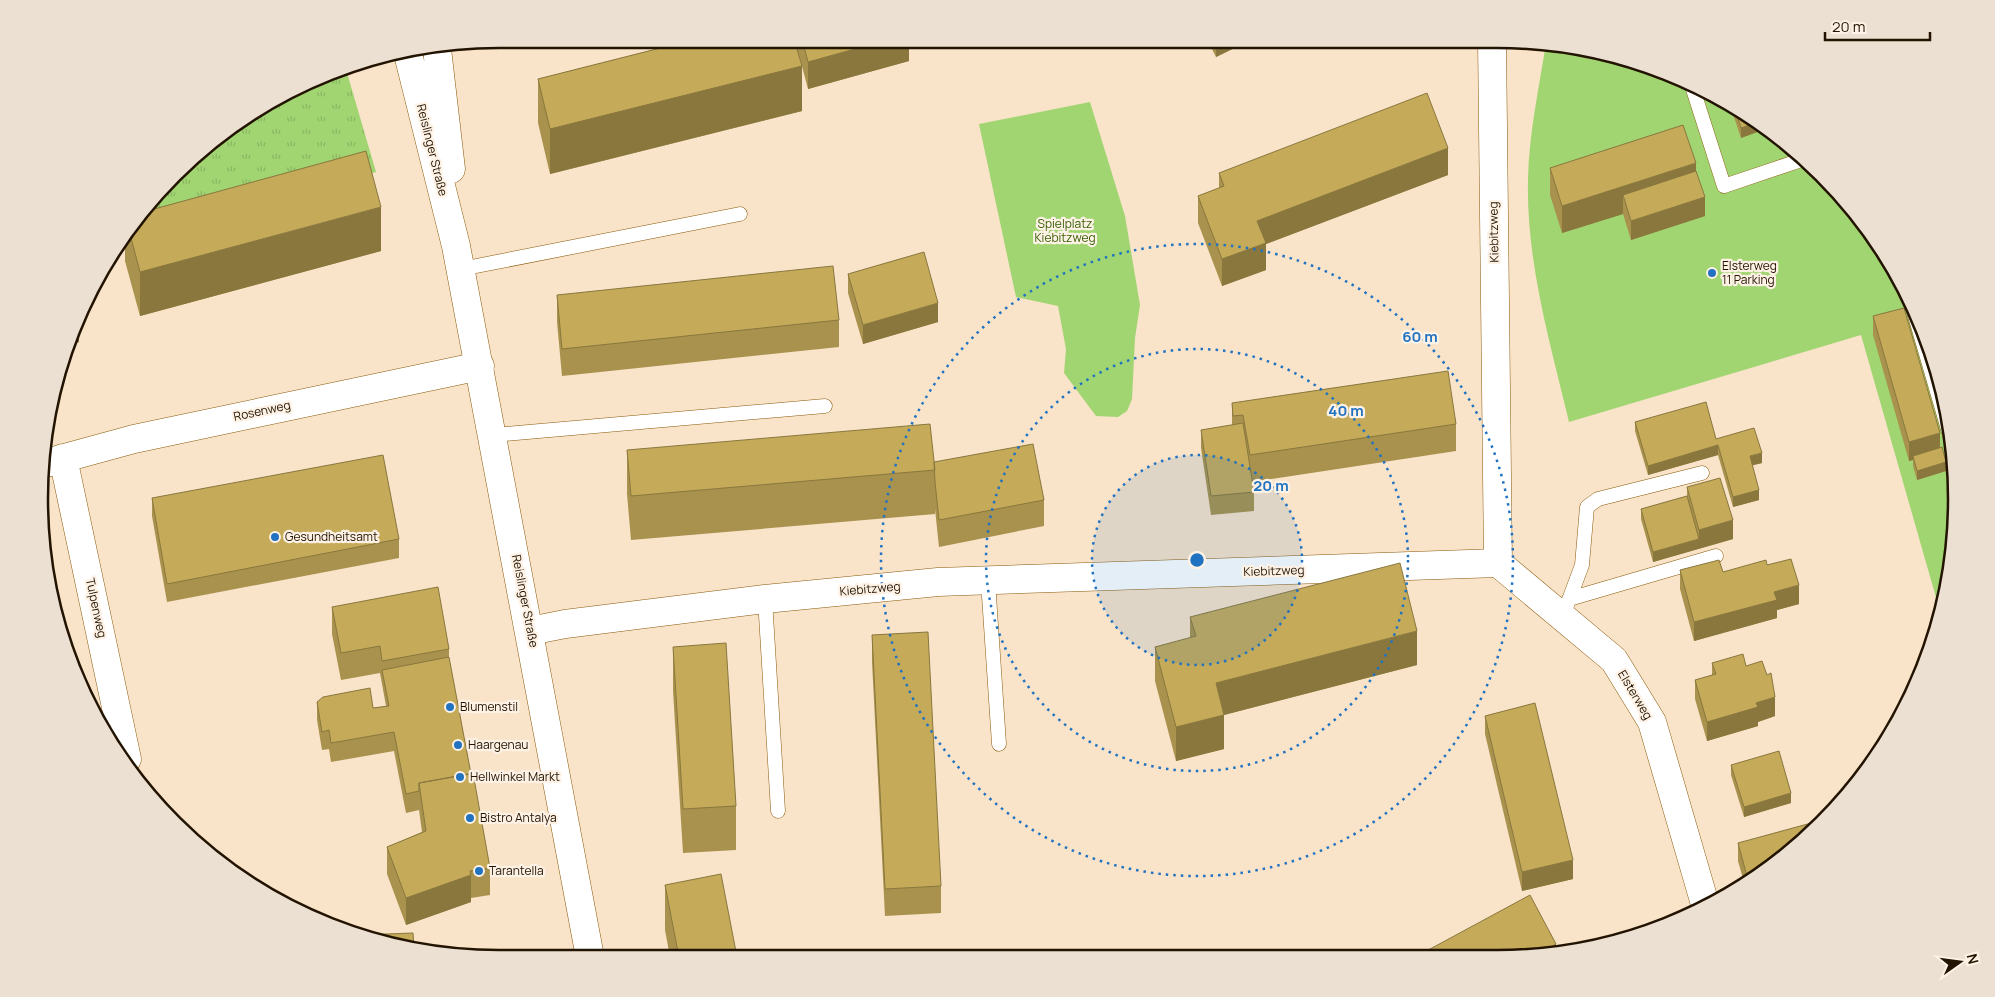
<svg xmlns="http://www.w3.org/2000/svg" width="1995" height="997" viewBox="0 0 1995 997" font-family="Manrope,sans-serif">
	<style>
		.grass { fill: url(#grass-tufts) }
		.green { fill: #a1d572 }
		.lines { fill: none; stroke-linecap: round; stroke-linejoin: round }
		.service-casing { stroke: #8b5b0c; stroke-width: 15 }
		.minor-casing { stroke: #8b5b0c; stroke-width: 29 }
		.tertiary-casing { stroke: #8b5b0c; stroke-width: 29 }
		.service { stroke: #fff; stroke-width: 14 }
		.minor { stroke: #fff; stroke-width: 28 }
		.tertiary { stroke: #fff; stroke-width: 28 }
		.wall { fill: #a9924d }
		.shaded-wall { fill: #89773e }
		.building { fill: #c4aa59; stroke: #89773e }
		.ring { fill: none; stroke: #2173c1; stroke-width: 2.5; stroke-dasharray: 2.5 5 }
		.poi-dot { fill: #2173c1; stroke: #fdf2e5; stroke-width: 2 }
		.labels { text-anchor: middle; stroke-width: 4.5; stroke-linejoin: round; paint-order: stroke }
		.street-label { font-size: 12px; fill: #231401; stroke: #fdf2e5 }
		.park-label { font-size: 12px; fill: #395f07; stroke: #fdf2e5 }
		.poi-label { font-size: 12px; fill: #231401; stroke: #fdf2e5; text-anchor: start }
		.rim { fill: none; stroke: #231401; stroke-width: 2.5 }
		.centre { fill: #2173c1; stroke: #fdf2e5; stroke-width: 2.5 }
		.ring-label { font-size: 15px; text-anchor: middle; font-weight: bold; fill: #2173c1; stroke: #fdf2e5; stroke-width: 4.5; stroke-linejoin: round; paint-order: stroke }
	</style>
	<defs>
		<pattern id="grass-tufts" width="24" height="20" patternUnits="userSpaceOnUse" patternTransform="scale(1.25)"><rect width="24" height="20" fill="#a1d572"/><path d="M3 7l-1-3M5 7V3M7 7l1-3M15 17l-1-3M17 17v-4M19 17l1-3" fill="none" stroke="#8ab661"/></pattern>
	</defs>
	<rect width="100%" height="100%" fill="#f9e3c9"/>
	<path class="grass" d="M345,66L376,172L119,240L218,134Z"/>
	<path class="green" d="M1546,43L1615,54L1700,86L1776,134L1842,195L1895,268L1932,350L1952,438L1955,528L1941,615L1861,335L1569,422C1550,342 1526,262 1528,179C1529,133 1539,88 1546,43Z
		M1090,102L1125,216L1140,305L1135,338L1132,399L1127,411L1118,417L1096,416L1064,373L1066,349L1058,306L1016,297L979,124Z"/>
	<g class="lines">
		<g class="service-casing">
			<path id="service" d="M1691,83L1724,186L1804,159
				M461,269L740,214
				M1913,309L1952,443
				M493,435L825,406
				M988,581L999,744
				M765,599L778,811
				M1569,599L1716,556
				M1563,616L1582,565L1587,507L1598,499L1702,473"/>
		</g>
		<g class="minor-casing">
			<path id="minor" d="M1492,40L1498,563
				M63,458L127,759
				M46,463L134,439L480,366
				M1498,563L1614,660L1652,722L1705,904
				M530,631L565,624L765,599L938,582L1498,563"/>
		</g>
		<g class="tertiary-casing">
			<path id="tertiary" d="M437,49L451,169
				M408,54L456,246L590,957"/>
		</g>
		<use href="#service" class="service"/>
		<use href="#minor" class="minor"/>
		<use href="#tertiary" class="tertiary"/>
	</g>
	<path class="wall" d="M696,39H909V61L808,89L799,55L802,111L550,174L538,123V79Z
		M1207,39H1253L1216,57Z
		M1730,105L1768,128L1741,138Z
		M1550,168L1696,171L1705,216L1631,240L1623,214L1562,233L1550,195Z
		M1219,173L1448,175L1266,244V270L1222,286L1198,223V196L1219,188Z
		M147,211L381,251L140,316L125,261V234Z
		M848,274L938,322L863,344L848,293Z
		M557,295L839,320V347L562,376L557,322Z
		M1873,316L1940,448L1946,471L1917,480L1913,466V460L1909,461L1873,335Z
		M1232,403L1456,424V451L1252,482L1254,492V511L1211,515L1201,448V430L1232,425Z
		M1635,422L1716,439L1762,463L1752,465L1759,500L1733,507L1718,455L1648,475L1635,431Z
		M627,450L934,462L1044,500V526L939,547L935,509V514L631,540L627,494Z
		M1687,487L1733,539L1653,562L1641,519V509L1687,496Z
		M152,498L399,539V558L167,602L152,516Z
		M1767,565L1799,604L1777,610V618L1694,641L1680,589V570L1723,572Z
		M332,607L449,649V658L471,774L490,868V895L471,898V902L406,925L387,874V847L422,832L419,810L406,813L394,751L331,762L329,749L322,750L317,720V702L373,708L386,706L380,673L341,680L332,634Z
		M1190,617L1417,665L1224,715V749L1176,761L1155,681V647L1190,638Z
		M872,635L941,886V913L885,916L872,662Z
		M673,647L736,806V850L683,853L673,691Z
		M1712,663L1746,666L1775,716L1758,722V726L1707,741L1695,699V680L1712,675Z
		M1485,716L1573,879L1522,891L1485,734Z
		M1731,765L1791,803L1744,817L1731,775Z
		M1738,843L1776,863L1744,882L1738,861Z
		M665,885L737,957H670L665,930Z"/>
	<path class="shaded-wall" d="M891,39H909V61L808,89V62Z
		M1216,39H1253L1216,57Z
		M802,66V111L550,174V129Z
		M1758,122L1768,128L1741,138V128Z
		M1448,148V175L1266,244V270L1222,286V259L1257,221Z
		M1696,163V190L1623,195V214L1562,233V206Z
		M1705,197V216L1631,240V221Z
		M381,207V251L140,316V272Z
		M938,303V322L863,344V325Z
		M79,323V342L66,348L73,326Z
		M1940,433V452L1913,456V460L1909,461V442Z
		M1718,445V455L1648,475V466Z
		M1762,453V463L1750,466V456Z
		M1946,462V471L1917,480V471Z
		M1759,490V500L1733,507V497Z
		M1733,520V539L1653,562V552L1699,539V530Z
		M1799,585V604L1777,610V618L1694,641V622L1774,592Z
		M1417,631V665L1216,717V683Z
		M1775,697V716L1758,722V726L1707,741V722L1756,703Z
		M1224,715V749L1176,761V727Z
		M1791,793V803L1744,817V807Z
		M1573,860V879L1522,891V872Z
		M471,875V902L406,925V898Z
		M1556,944V954H1538Z"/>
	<path class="building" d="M696,39H794L802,66L550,129L538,79Z
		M802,39H891L808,62Z
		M1427,93L1448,148L1257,221L1266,243L1222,259L1198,196L1224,186L1219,173Z
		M1740,111L1758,122L1741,128L1736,112Z
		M1683,125L1696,163L1562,206L1550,168Z
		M366,151L381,207L140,272L129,230L147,211Z
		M1696,171L1705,197L1631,221L1623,195Z
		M924,252L938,303L863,325L848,274Z
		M833,266L839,320L562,349L557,295Z
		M1904,308L1940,433L1909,442L1873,316Z
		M77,317L79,323L73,326L74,323Z
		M1448,371L1456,424L1250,455L1243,415L1233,416L1232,403Z
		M1706,402L1716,439L1754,428L1762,453L1750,456L1759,490L1733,497L1718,445L1648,466L1635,422Z
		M1243,423L1254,492L1211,496L1201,430Z
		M930,424L935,470L631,496L627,450Z
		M1033,444L1044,500L939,520L935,482L934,462Z
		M1942,447L1946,462L1917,471L1913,456Z
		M383,455L399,539L167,584L152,498Z
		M1720,478L1733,520L1699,530L1687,487Z
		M1687,496L1699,539L1653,552L1641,509Z
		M1791,559L1799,585L1774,592L1777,600L1694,622L1680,570L1719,560L1723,572L1766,560L1767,565Z
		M1400,563L1417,631L1216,683L1224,715L1176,727L1155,647L1196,636L1190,617Z
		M438,587L449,649L382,661L380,646L341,653L332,607Z
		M928,632L941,886L885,889L872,635Z
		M726,643L736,806L683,809L673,647Z
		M1743,654L1746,666L1762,661L1767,675L1771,673L1775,697L1756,703L1758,707L1707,722L1695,680L1716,674L1712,663Z
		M449,657L471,774L419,783V791L406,794L394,732L331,743L329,730L322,732L317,702L323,697L370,688L373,708L389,706L382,670Z
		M1535,703L1573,860L1522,872L1485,716Z
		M1779,751L1791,793L1744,807L1731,765Z
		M473,773L490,868L470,871L471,875L406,898L387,847L426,831L419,783Z
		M1815,822L1816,826L1776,863L1748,880L1738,843Z
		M721,874L737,957H679L665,885Z
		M1530,895L1556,944L1538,954L1419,955Z
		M413,933L414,948L380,943L359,935Z"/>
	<circle cx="1197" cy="560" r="105" fill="#2173c1" fill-opacity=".12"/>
	<g class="ring">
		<circle cx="1197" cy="560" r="105"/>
		<circle cx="1197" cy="560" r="211"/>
		<circle cx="1197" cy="560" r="316"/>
	</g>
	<g class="poi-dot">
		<circle cx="1712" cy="273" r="5"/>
		<circle cx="275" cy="537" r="5"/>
		<circle cx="450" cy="707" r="5"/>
		<circle cx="458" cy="745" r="5"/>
		<circle cx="460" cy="777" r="5"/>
		<circle cx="470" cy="818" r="5"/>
		<circle cx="479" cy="871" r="5"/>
	</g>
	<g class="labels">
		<g class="street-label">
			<text transform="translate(432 150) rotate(76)" y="4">Reislinger Straße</text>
			<text transform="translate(1494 232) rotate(-91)" y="4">Kiebitzweg</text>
			<text transform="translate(262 411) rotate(-12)" y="4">Rosenweg</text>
			<text transform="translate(1274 571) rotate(-2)" y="4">Kiebitzweg</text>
			<text transform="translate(870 589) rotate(-5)" y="4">Kiebitzweg</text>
			<text transform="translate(525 601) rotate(79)" y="4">Reislinger Straße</text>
			<text transform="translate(96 608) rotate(78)" y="4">Tulpenweg</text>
			<text transform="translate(1635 695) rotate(59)" y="4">Elsterweg</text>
		</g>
		<g class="park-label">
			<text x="1065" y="228">Spielplatz<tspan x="1065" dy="14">Kiebitzweg</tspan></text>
		</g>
		<g class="poi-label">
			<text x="1722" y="270">Elsterweg<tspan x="1722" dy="14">11 Parking</tspan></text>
			<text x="285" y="541">Gesundheitsamt</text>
			<text x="460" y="711">Blumenstil</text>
			<text x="468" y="749">Haargenau</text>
			<text x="470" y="781">Hellwinkel Markt</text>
			<text x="480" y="822">Bistro Antalya</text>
			<text x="489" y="875">Tarantella</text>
		</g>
	</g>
	<path d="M0 0H1995V997H0ZM499 48H1497A451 451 0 0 1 1948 499V499A451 451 0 0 1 1497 950H499A451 451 0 0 1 48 499V499A451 451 0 0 1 499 48Z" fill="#ece0d3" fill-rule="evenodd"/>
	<path class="rim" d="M499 48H1497A451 451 0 0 1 1948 499V499A451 451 0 0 1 1497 950H499A451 451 0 0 1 48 499V499A451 451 0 0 1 499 48Z"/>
	<circle cx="1197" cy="560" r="8" class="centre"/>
	<g class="ring-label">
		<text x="1420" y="342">60 m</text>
		<text x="1346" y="416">40 m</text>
		<text x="1271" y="491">20 m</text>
	</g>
	<g transform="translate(1960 962) rotate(76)" stroke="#fdf2e5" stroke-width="4" paint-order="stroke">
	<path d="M0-4L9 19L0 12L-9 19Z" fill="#231401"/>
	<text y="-8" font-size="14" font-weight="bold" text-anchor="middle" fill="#231401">N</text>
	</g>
	<path d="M1825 32v8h105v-8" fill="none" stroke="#231401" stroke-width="2.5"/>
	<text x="1832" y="32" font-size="15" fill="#231401" stroke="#fdf2e5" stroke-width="4" paint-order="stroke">20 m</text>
</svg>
